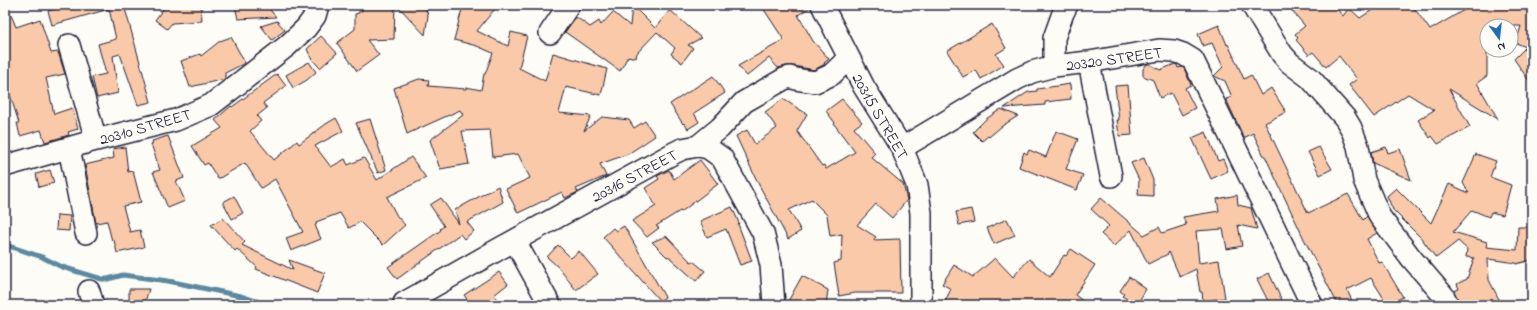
<svg xmlns="http://www.w3.org/2000/svg" width="1537" height="310" viewBox="0 0 1537 310" font-family="'Indie Flower',sans-serif">
	<style>
		.lines { fill: none; stroke-linecap: round; stroke-linejoin: round }
		.stream { stroke: #5b899f; stroke-width: 5 }
		.building { fill: #fac9a9; stroke: #22223b }
		.minor-casing { stroke: #22223b; stroke-width: 24 }
		.minor { stroke: #fdfcf7; stroke-width: 21 }
		.labels { text-anchor: middle; stroke-width: 3.5; stroke-linejoin: round; paint-order: stroke }
		.street-label { font-size: 16px; fill: #22223b; stroke: #fdfcf7 }
	</style>
	<rect width="100%" height="100%" fill="#fdfcf7"/>
	<filter id="ink" filterUnits="userSpaceOnUse"><feTurbulence type="fractalNoise" baseFrequency=".025" numOctaves="2"/><feDisplacementMap in="SourceGraphic" scale="8" xChannelSelector="R" yChannelSelector="G"/><feConvolveMatrix kernelMatrix="1 2 1 2 8 2 1 2 1" color-interpolation-filters="sRGB"/></filter>
	<g filter="url(#ink)">
		<g class="lines">
			<path class="stream" d="M5,247L9,246L42,257L62,267L102,279H108L123,275L168,281L241,296L268,305"/>
		</g>
		<path class="building" d="M5,5H7L16,27L40,19L51,53L58,52L65,74L46,78L54,114L72,108L78,129L68,132L69,135L45,142L41,130L20,136L17,123H19L5,79Z
			M71,5H124L151,102L138,105L120,54L113,56L118,93L97,98L92,77L106,74L98,44L116,39L109,9L52,25L48,11Z
			M166,5H201L202,21L172,23L167,29L155,20Z
			M235,5H266L276,17L238,19Z
			M360,5H395L394,39L367,40L379,55L357,71L337,43L355,29V14L359,13V11H362Z
			M397,5H425L428,16L425,35Z
			M463,5H498L477,31L508,46L511,32L527,36L519,68L545,81L553,53L607,69L601,95L566,87L559,113L591,116L584,131L602,117L629,120L634,128L645,121L655,136L628,154L600,164L606,176L576,189L578,192L565,198L562,192L518,213L506,189L530,178L518,154L493,157L490,130L462,131L469,164L440,169L430,140L463,115L460,110L407,134L394,88L419,79L429,80L428,86L466,89V87L481,90L484,74H485L493,53L477,46L454,40Z
			M632,5L655,28L670,10L701,38L688,45L693,48L682,63L671,54L675,48L657,32L637,53L636,58L628,56L620,71L565,32L576,17L590,27L599,21L601,25L613,12L630,26Z
			M761,5H810V7L798,15L813,41L829,59L824,63L825,64L814,70L794,66H786L778,68L769,58L747,76L738,66L784,40Z
			M1287,5H1333L1343,16L1349,8L1360,18L1380,5H1412L1430,30L1464,10L1461,5H1532V85L1514,59L1526,47L1516,43L1521,26H1487V76L1477,83L1498,119L1449,89L1470,127L1438,144L1432,136L1430,138L1418,120L1434,110L1408,94L1374,117L1349,85L1357,79L1339,56L1326,67L1313,52L1309,55L1296,40L1298,38L1295,34L1305,26Z
			M277,21L285,30L272,40L261,26Z
			M992,24L1006,48L996,54L1004,65L981,79L976,70L963,77L947,51Z
			M1219,25L1227,45L1228,44L1244,79L1251,75L1261,95L1271,88L1286,112L1265,123L1308,213L1348,194L1363,220L1367,216L1377,233L1367,239L1379,263L1382,262L1403,297L1388,305L1371,278L1347,290L1354,305H1338L1305,241L1265,156H1264L1253,133L1244,138L1226,99L1232,97L1225,81L1214,76L1223,67L1212,43L1203,46L1198,34Z
			M321,36L337,53L320,68L311,58L307,49Z
			M231,37L245,63L225,73V79L190,87L181,61L200,54L201,56L220,41Z
			M309,62L316,72L307,80L293,88L286,75Z
			M1147,64H1150L1160,70L1175,64L1177,65L1178,68L1182,67L1184,68L1191,85L1185,88L1195,108L1182,115L1171,93L1160,98L1153,80L1143,76V69Z
			M277,74L286,86L263,103L267,108L257,116L261,121L250,131L274,160L297,141L299,144L326,124L336,118L343,131L315,146L331,167L345,159L348,165L364,158L377,180L411,157L426,178L387,197L397,216L405,225L383,245L360,222L349,228L340,213L316,222L317,224L315,225L321,239L291,251L286,238L303,232L275,179L261,188L245,163L218,179L208,163L204,165L192,146L222,128L215,120L231,106L232,107Z
			M713,76L725,93L694,113L699,122L688,129L684,123L683,124L670,104Z
			M1070,84L1071,99L1045,102V105L1004,108L1028,92L1037,91V89Z
			M1128,85L1132,135L1119,136L1117,120H1119L1115,86Z
			M783,99L807,114L797,131L822,166L824,165L826,169L855,152L834,124L835,123L826,111L842,99L862,122L854,128L875,153L871,157L903,184L907,200L892,218L876,204L857,225L876,237L873,240L900,239L901,293H855L839,296L834,263L841,261L842,234L830,236L827,215L816,204L812,199L789,210L801,231L788,239L758,183L736,136L747,130L755,144L777,128L765,112Z
			M1001,109L1018,116L1002,126L989,137L988,136L982,141L973,132L986,119Z
			M370,119L386,170L378,173L356,123Z
			M1056,131L1078,139L1066,169L1083,175L1077,190L1019,167L1024,152L1027,154L1029,150L1046,157Z
			M1206,132L1218,161L1223,159L1228,171L1211,179L1192,138Z
			M168,136L184,178L176,181L185,201L168,208L153,172L160,170L151,144L153,143L152,141Z
			M125,147L128,172L133,171L141,202L123,206L130,232L140,230L144,247L117,253L114,240L112,241L107,221L96,223L85,165L114,158L113,149Z
			M1319,147L1332,169L1320,175L1308,152Z
			M1386,147L1388,153L1400,149L1411,180L1373,163L1371,152Z
			M1476,154L1496,161L1490,177L1511,185L1503,215L1491,212L1489,217L1472,210L1453,232L1487,242L1486,247L1517,250L1518,227H1532V260L1516,264V263L1488,259L1489,280L1502,305H1460L1454,291L1459,289L1457,284L1467,279L1474,258L1466,257L1467,249L1458,241L1436,258L1422,239L1393,210L1387,196L1396,188L1431,223L1449,184L1469,193L1463,183Z
			M1144,158L1153,180V196L1138,195L1139,180L1131,163Z
			M700,160L718,184L681,212L680,211L656,226L659,228L647,237L632,221L656,206L645,188L659,179L657,176L669,170L674,179Z
			M50,170L54,183L39,187L36,174Z
			M498,186L503,202L467,222L474,231L464,239L460,234L397,279L388,267L441,230L440,229L444,226L430,205L441,198L459,224L455,210Z
			M1237,195L1238,205L1251,208L1257,229L1238,225L1242,246L1227,249L1223,229L1196,231L1199,263L1219,260L1225,298L1203,301L1202,292H1200L1196,269L1180,277L1169,252L1168,254L1148,264L1131,230L1114,246L1101,234L1109,226L1091,209L1101,198L1144,235L1159,227L1162,233L1186,225L1183,217L1219,211L1217,199Z
			M234,196L243,213L232,219L223,202Z
			M732,207L739,223L738,224L752,261L740,265L726,229L707,237L700,221Z
			M971,209L974,222L959,225L956,212Z
			M57,215L70,216L69,231L56,230Z
			M223,218L245,242L242,245L293,270L289,260L325,273L317,293L256,269L257,267L237,249L235,251L211,225Z
			M1007,219L1015,235L994,244L987,228Z
			M624,226L665,297L660,301L603,237L613,228L616,231Z
			M666,236L691,262L693,261L705,271L696,281L668,256L667,257L652,242Z
			M558,245L571,258L579,251L598,274L576,290L558,267L547,257Z
			M1071,249L1095,265L1075,295L1088,305H943L951,289L942,284L954,265L973,277L995,258L1013,277L1029,259L1050,277L1064,255L1066,256Z
			M499,272L508,284L494,295L501,305H471L464,295Z
			M1269,273L1284,305H1270L1257,279Z
			M802,276L828,290L826,305H786Z
			M1129,277L1146,289L1137,305L1122,296L1124,294L1120,291Z
			M129,289H149L144,305L137,302H129Z"/>
		<g class="lines">
			<g class="minor-casing">
				<path id="minor" d="M822,5L864,87L902,148L917,185L921,213V305
					M1252,5L1282,54L1290,63L1310,78L1345,118L1351,128L1358,146L1364,180L1380,217L1412,259L1443,295L1448,305
					M550,33L569,5
					M69,45L96,140
					M1089,62L1111,176
					M1054,66V38L1063,13L1067,5
					M698,146L720,128L744,102L784,79L790,77C799,81 806,80 815,82L831,75L849,58
					M69,148L86,233
					M902,148L1017,79L1032,72L1054,66L1089,62L1159,50L1174,51L1183,54L1193,60L1312,305
					M5,166L96,140L176,120L211,105L287,46L306,28L315,16L318,5
					M515,241L550,305
					M89,291L93,305
					M404,303L499,249L674,153L682,149L698,146L708,148L722,158L763,233L771,265L774,305"/>
			</g>
			<use href="#minor" class="minor"/>
		</g>
	</g>
	<g class="labels">
		<g class="street-label">
			<text transform="translate(1114 58) rotate(-8)" y="6">20320 STREET</text>
			<text transform="translate(881 116) rotate(60)" y="6">20315 STREET</text>
			<text transform="translate(145 126) rotate(-16)" y="6">20310 STREET</text>
			<text transform="translate(634 175) rotate(-28)" y="6">20316 STREET</text>
		</g>
	</g>
	<rect width="1537" height="310" fill="none" stroke="#fdfcf7" stroke-width="20"/>
	<rect x="10" y="10" width="1517" height="290" fill="none" stroke="#22223b" stroke-width="1.5" filter="url(#ink)"/>
	<g transform="translate(1499 38) rotate(165)"><circle r="19" fill="#fdfcf7" stroke="#a5a5ac"/>
	<path d="M0-3L7 15L0 10L-7 15Z" fill="#1f6fb2"/>
	<text y="-6" font-size="11" font-weight="bold" text-anchor="middle" fill="#22223b">N</text>
	</g>
</svg>
